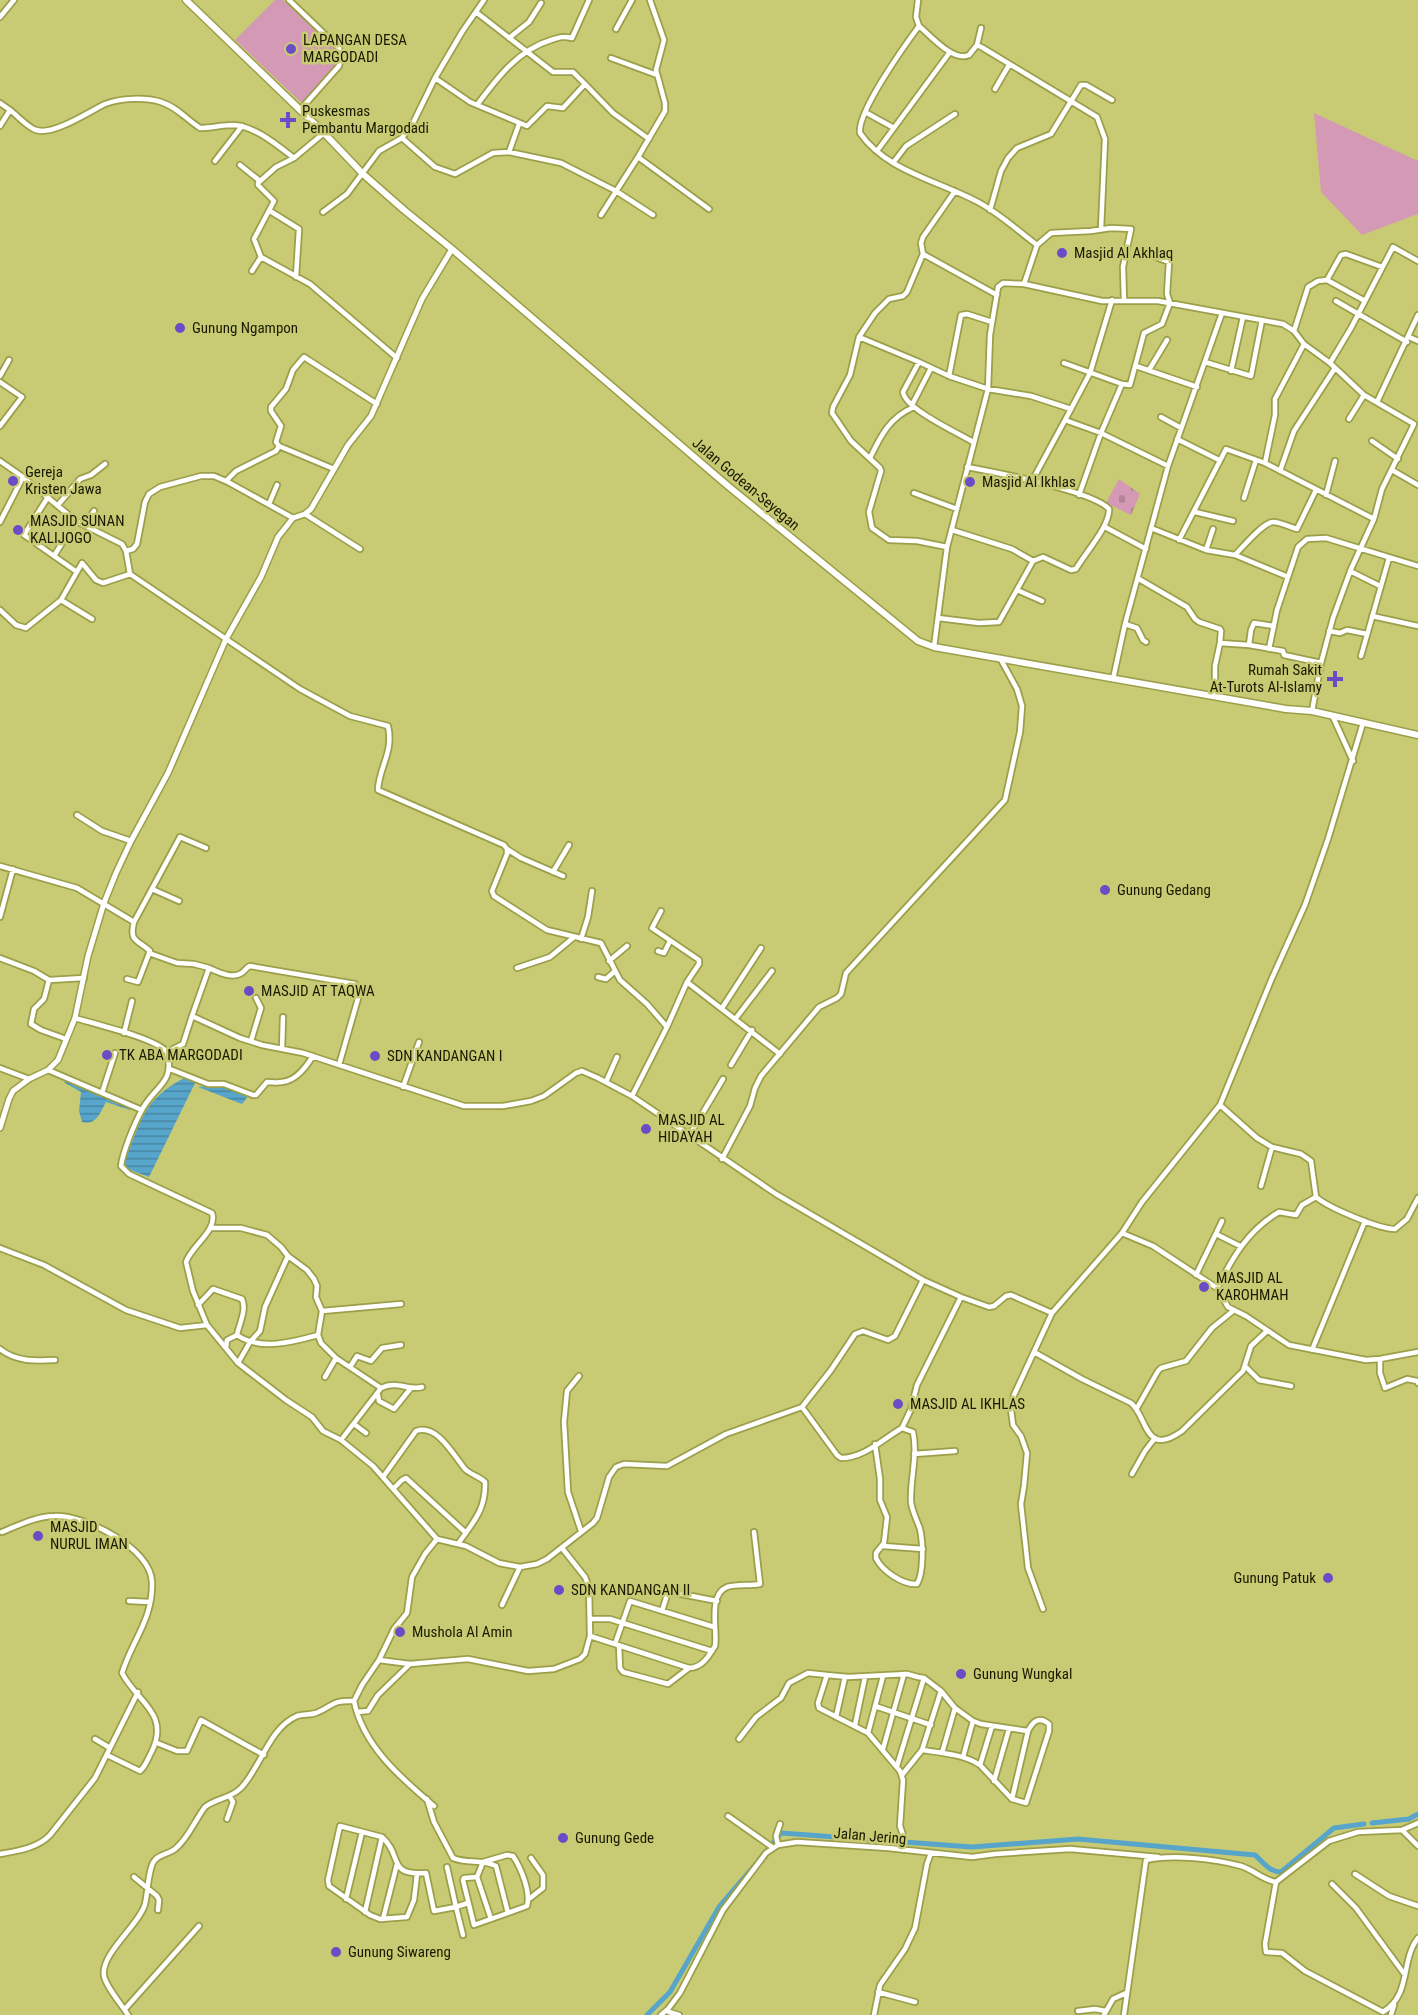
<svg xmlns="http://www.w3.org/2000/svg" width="1418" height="2015" viewBox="0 0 1418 2015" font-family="'Roboto Condensed',sans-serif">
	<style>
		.cemetery { fill: url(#cemetery-stones) }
		.park { fill: #d499b4 }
		.water { fill: url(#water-rules) }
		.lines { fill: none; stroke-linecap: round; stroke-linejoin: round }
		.canal { stroke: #57a5ca; stroke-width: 5 }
		.minor-casing { stroke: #9c9f49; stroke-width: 8 }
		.tertiary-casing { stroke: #9c9f49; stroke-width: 8 }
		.secondary-casing { stroke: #9c9f49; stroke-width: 9 }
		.minor { stroke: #fff; stroke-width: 4.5 }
		.tertiary { stroke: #fff; stroke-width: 5 }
		.secondary { stroke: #fff; stroke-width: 6 }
		.poi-dot { fill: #6c4cc6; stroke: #c8cb74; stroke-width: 2 }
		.labels { text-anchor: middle; stroke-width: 5; stroke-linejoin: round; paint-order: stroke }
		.poi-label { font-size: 15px; fill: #191a01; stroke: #c8cb74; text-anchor: start }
		.street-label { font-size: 15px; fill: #191a01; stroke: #c8cb74 }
	</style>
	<defs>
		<pattern id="cemetery-stones" width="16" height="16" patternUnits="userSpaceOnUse" patternTransform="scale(1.5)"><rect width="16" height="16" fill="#d499b4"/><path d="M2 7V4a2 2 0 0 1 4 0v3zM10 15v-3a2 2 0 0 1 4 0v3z" fill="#b58399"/></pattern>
		<pattern id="water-rules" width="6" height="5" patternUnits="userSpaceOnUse" patternTransform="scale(1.5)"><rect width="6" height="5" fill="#57a5ca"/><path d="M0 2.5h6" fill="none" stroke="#4786a2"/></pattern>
	</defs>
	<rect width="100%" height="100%" fill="#c8cb74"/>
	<path class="cemetery" d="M1119,479L1140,494L1131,515L1106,503Z"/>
	<path class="park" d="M275,0H283L347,58L304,105L235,40Z
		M1314,113L1418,161V214L1362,235L1321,192Z"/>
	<path class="water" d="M186,1077L195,1083L149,1177L130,1170L124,1163C141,1121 143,1099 186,1077Z
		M62,1078L132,1108L130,1110L106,1102C100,1113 96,1126 82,1122L79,1111L81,1092L65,1083Z
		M223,1084L249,1095L242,1104L198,1087Z"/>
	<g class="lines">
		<path class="canal" d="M1372,1823L1409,1819L1418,1814
			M764,1854L781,1833L972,1847L1078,1839L1255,1855C1263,1862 1269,1872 1281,1872L1334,1828L1364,1824
			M647,2015L670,1992L719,1907L756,1864"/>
		<g class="minor-casing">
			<path id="minor" d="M289,0L339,48L341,56L339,66L300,110
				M918,0L916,17L919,26C905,45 857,112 860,133C885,170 938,181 976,201C998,212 1017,230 1037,245L1024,284L1102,301H1158L1283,324L1294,331L1304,344L1330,363L1364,395L1414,424L1382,489L1374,519L1351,569L1333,618L1321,663L1312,711
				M476,12L553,72H573L585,84
				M0,17L14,0
				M919,26C931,36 953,62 969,55L977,45L983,48L1097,117L1105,139L1101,229
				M616,29L632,0
				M509,38L529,22L541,3
				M977,45L981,28
				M611,58L657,75
				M435,78L470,102L527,126L547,106L563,108L585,84L613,113L649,139
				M995,89L1009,65
				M0,103L10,110L0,126
				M477,105C497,78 518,50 551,40C560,37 564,36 572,38L589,0
				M10,110C18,116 27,127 36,130C53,136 90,111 105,104C121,98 145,97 161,102C177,107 186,119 200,128C211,128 222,125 233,125C255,126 277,145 294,158
				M865,112L894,128
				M324,133L294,158L276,167L258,183V185L274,201L254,239L261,257L310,284L397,358
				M402,138L435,167L455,174L493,153L509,152L561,163L616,191L653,215
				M877,151L950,52
				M509,152L519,124
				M638,157L709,209
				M215,161L242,126
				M893,163L906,146L955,114
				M240,165L260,181
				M955,191L923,237L921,243L923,254L997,295
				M990,210L1001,171L1008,158L1017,148L1051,134L1081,85H1086L1112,100
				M270,211L299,229L296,277
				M323,212L347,194L379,151L402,138L413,123L435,78L462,32L484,0
				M601,215L638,157L665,111V103L656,70L664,40L650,0
				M1037,245L1051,233L1091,231L1111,228L1131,229L1123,267L1124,301
				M923,254L907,292L903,296L889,299L875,313L859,337L850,375L833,407L832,413L851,441L880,468L881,471L869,512L872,528L889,540L917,541L947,547
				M252,271L261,257
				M1327,280L1365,301
				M1336,301L1407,342
				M1294,331L1308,287L1318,281L1327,280L1341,255L1346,254L1382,267
				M859,337L919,362L949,376L988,389L1031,396L1071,409L1090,373L1112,300
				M1409,337L1418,341
				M919,362L903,392C905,409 958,433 973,442
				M1205,362L1251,376L1262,320
				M1064,363L1122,384
				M1330,363L1351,328L1393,247L1418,261
				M1136,366L1197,387
				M1149,370L1167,340
				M1231,371L1243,317
				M0,376L9,360
				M949,376L961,315L967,314L992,322
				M0,382L22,397L0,426
				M1377,402L1418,315
				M912,405L931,368
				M1161,417L1181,428
				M1349,419L1364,395
				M1065,420L1101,433L1168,466
				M1177,439L1219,460
				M1372,441L1398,459
				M279,446L334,469
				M870,458C881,435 890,417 914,407
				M0,461L23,477L76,521L122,544L126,551L130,574L300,689L350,716L388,726C394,752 379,767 378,790L504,845L507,849V854L492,891L494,896L547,930L601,943L620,980L647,1004L667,1027L632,1096
				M1265,463L1275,415V399L1304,344
				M1392,470L1418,485
				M1280,471L1294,431L1335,368
				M226,481L236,471L276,451L279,446L276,442L281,426L271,411V407L286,389L293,370L304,357L377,404
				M1032,481L1071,409
				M914,493L957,509
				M1079,495L1101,433L1122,384L1130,385L1144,333L1162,324L1170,303L1167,294L1169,262L1145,253
				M1326,495L1335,461
				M48,497L24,535L77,572
				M1244,498L1256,460
				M269,504L277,485
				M58,505L80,479L91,475L105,464
				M1195,512L1233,521
				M305,514L360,549
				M0,522L23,477
				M84,525L94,511
				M1105,527L1146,549
				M1151,528L1206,550L1235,555L1288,577
				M952,530L1012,549L1033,561
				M1179,540L1226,449L1265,463L1374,519
				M1206,550L1213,529
				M126,551L133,549L137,544L145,502L149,494L160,487L201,476H214L228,482L293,518
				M1235,555C1242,548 1264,521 1274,522C1282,523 1290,527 1297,529L1316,490
				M54,556L64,540
				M1350,571L1380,586
				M1139,579L1187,607L1195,619L1199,622L1220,629L1221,631L1220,643L1249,645L1283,651L1284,655L1321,663
				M1017,590L1042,601
				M61,600L92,619
				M0,610L16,625L26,628L61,600L82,563L96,580L103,583L130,574
				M1372,616L1418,626
				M938,618L979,623L999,622L1033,561L1043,557L1071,570L1076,569C1085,553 1110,526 1109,509C1093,491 994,472 967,467
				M1125,624L1137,628L1143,640L1146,642
				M1329,631L1340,633L1347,630L1367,634
				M1249,645L1251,630L1254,623L1274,626
				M934,647L947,547L988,389L990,335L998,287L1003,283L1024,284
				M1269,649L1277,610L1298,547L1307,539L1326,538L1418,566
				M1361,656L1389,558
				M1113,679L1125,624L1168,466L1222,313
				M1215,696V666L1220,643
				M1333,717L1353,761
				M77,815L102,831L131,841
				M507,849L521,858L563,876
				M0,866L77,888L134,922L180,837L206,848
				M553,872L569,845
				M152,889L179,901
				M661,911L652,928L699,960V964L687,982
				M0,917L13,869
				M581,939L588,917L592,891
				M658,951L664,953L670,941
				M149,953L177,963L194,964L209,968
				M0,958L34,971L49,980L44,999L34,1009L31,1024L41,1030L66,1039
				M609,961L627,946
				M517,968L550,957L573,938
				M598,977L606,979L615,971
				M127,979L138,982L150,951C137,939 129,942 134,922
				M49,980L84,978
				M722,1008L761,948
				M192,1016L209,968C218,972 233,980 243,972C245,970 247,967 250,966L355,984L359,989V995L339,1065
				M75,1018C95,1024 155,1038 167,1052L183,1044L192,1016L240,1038L262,1045L303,1053L464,1106H503L531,1101L544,1096L576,1073L582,1071L598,1078L632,1096L776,1194L923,1280L961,1297L989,1307L994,1306L1006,1296L1011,1295L1052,1313L1122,1233L1142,1202L1220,1105L1272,978L1305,905L1328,839L1363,723
				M736,1018L772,971
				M667,1027L687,982L780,1054
				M124,1033L132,1001
				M251,1041L261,1008L256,998
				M282,1049L283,1017
				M167,1052C175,1083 156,1085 143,1108C135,1122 123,1151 121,1166L129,1174L212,1213C218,1230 192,1245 186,1262L193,1291L207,1325L238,1363L286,1400L312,1417L323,1431L341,1440L373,1466L437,1539L466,1546L499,1563L520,1567L537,1564L547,1559L593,1523L597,1518L609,1477L616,1467L624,1464L667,1466L726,1434L802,1407L831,1370L855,1334L863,1331L888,1340L895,1336L923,1280
				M731,1065L752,1030
				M0,1068L29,1079
				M170,1069L208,1084H224L253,1095H256L267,1082C272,1082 277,1083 282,1082C296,1081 306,1067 313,1056
				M48,1070L142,1110
				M606,1082L617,1057
				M403,1087L419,1042
				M102,1093L115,1053
				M1220,1105L1257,1138L1272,1147L1301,1154L1311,1161L1316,1197C1329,1208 1379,1229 1395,1229L1407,1219L1418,1198
				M689,1136L723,1079
				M722,1159L750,1106L755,1088L761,1076L819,1007L837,998L841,994L846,973L1005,800L1020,732L1022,706L1017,689L1000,658
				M1261,1186L1272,1147
				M212,1228H241L267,1235L281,1247L288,1256L307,1270L314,1279L317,1286L316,1297L322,1311L318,1335L321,1343L336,1358L381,1388L341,1440
				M1122,1233L1153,1246L1217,1288L1228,1307L1246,1316L1289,1345L1366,1360L1380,1359L1418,1352
				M1216,1234L1240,1246
				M0,1248L44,1265L126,1310L180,1328L207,1325
				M1196,1275L1222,1221
				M1217,1288C1233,1257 1248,1230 1279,1212L1296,1215L1302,1205L1316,1197
				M198,1305L213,1289L242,1299C247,1310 239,1324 237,1335C260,1351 293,1342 318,1335
				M322,1311L401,1304
				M226,1348L227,1340L237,1335
				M0,1349C16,1362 36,1361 55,1360
				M1312,1350L1365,1221
				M1034,1352L1082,1379L1131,1403C1148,1417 1144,1458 1182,1431L1243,1371L1251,1346L1267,1331
				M1380,1359V1373L1385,1388L1407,1379L1417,1381L1418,1383
				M238,1363L250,1342L260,1331L265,1307L288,1256
				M1245,1366L1259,1380L1291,1386
				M350,1367L357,1356L371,1361L382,1348L401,1345
				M579,1376L567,1391L564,1422L568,1492L581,1531
				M325,1377L336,1358
				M381,1388C397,1380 408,1391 422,1387
				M378,1395L379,1401L394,1409L411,1388
				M802,1407L837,1455L841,1458C864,1458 883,1439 902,1428L913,1432C918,1455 910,1479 911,1502C912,1511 917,1520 920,1529C923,1542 924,1573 917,1584C903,1585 882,1571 876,1558V1553L884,1543L887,1517L880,1500V1479L875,1444
				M1137,1408L1158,1371L1161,1368L1186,1361L1212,1328L1233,1311
				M354,1424L366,1433
				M902,1428L911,1409L917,1385L961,1297
				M914,1454L955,1451
				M1132,1474L1145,1451L1155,1438
				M383,1477L416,1431C437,1423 454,1456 465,1469C471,1475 479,1476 485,1482C486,1510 473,1522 458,1544
				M393,1489L402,1480L406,1478L466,1533
				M2,1532C19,1525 37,1516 55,1516C85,1515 151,1548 152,1582C153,1620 132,1640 122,1673C137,1702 170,1713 152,1751C148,1758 146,1766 140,1771L107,1755
				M883,1546L923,1549
				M129,1601L150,1602
				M502,1605L520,1567
				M1043,1609L1028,1568L1021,1504L1024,1486L1027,1453L1021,1436L1013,1425L1011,1410L1014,1395L1052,1313
				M662,1611L667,1595L671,1592L717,1601
				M590,1619H610L712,1651
				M590,1636L689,1668C702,1668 709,1656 715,1646C718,1632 707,1595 727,1587C737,1584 750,1586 760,1584L754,1532
				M615,1644L630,1601L714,1627
				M619,1646L620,1668L623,1672L668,1684L689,1668
				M379,1660L410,1664L468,1659L528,1671L554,1669L580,1659L585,1654L590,1636L589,1587L585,1577L562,1548
				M875,1706L931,1725
				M955,1708L973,1721L981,1724L1028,1731C1033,1721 1039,1716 1049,1724V1731L1026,1803L1012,1799
				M357,1712L368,1711L378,1695L410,1664
				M836,1717L845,1677
				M855,1725L865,1677
				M868,1733L883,1676
				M95,1739L110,1748
				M739,1739L756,1717L781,1698L789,1683L808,1673L827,1675
				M157,1743L177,1751H187L201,1720L264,1755
				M883,1749L904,1674
				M922,1750L941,1691
				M963,1757L973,1721
				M980,1765L992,1726
				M897,1766L924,1678
				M902,1775L922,1750C942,1753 963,1754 980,1765L1012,1799L1028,1731
				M994,1781L1009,1729
				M427,1799L434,1822L453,1858C467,1864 482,1859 496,1866L508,1913L527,1906C531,1892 521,1868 513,1856L507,1855L483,1862L477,1877L491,1919
				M434,1806C401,1778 363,1746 354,1701L362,1685L379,1660L394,1629L407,1613L412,1577L425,1554L437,1539
				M728,1816L772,1847
				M227,1819L233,1802L230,1797
				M1402,1830L1418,1846
				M778,1845L776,1836L780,1824
				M903,1850V1835L900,1826L903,1780L900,1771L868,1733L819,1708L818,1703L827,1675L848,1677L907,1674L918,1677L924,1678L941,1691L955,1708L942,1753
				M0,1854C17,1851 38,1848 50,1835L95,1778L138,1692
				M417,1874L414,1900L407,1917L380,1919L370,1915L329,1886L328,1880L340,1826L382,1837C403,1855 386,1876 426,1873L434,1911L456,1907L447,1867
				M1355,1874L1389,1896L1418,1906
				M134,1877L157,1896L159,1900L158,1910
				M477,1877L464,1878L463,1880L474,1925L508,1913
				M1276,1882L1265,1944L1266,1952L1282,1953L1305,1971L1383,2012C1412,1994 1400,1961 1418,1938
				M1332,1884L1356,1908L1405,1975
				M346,1899L362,1832
				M529,1899L543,1888V1875L531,1858
				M365,1912L382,1837
				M383,1919L397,1864
				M463,1935L456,1907L468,1903
				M878,1992L915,2002
				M125,2009L199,1926
				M1078,2011L1095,2009L1106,2011
				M669,2012L679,2015
				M128,2015C122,2005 106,1987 104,1976C100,1954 140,1924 145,1904C148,1893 148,1867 155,1860C160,1854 169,1854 175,1849C188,1839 195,1820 205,1807C216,1798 230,1799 241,1788C261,1767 269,1728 297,1716C303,1714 310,1715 316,1713C334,1706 330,1700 354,1701
				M661,2015L668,2009L680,1993L723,1910L766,1853L778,1845L797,1842L888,1848L972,1857L995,1854L1070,1849L1158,1857
				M874,2015L880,1985L905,1949L915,1928L927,1864L931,1853
				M1104,2015L1113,1999L1126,1993
				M1124,2015L1146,1860C1172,1854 1215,1859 1241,1866C1254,1870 1263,1880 1276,1882L1329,1841L1358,1832L1402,1830L1418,1823
				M1391,2015L1394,2005"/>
		</g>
		<g class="tertiary-casing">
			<path id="tertiary" d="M0,1128L9,1099L13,1091L29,1079L48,1070L58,1060L75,1018L88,956L104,903L116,873L131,841L168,773L226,639L261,577L278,537L293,518L305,514L311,509L348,445L371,416L422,299L452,249"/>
		</g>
		<g class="secondary-casing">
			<path id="secondary" d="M186,0L324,133L363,174L404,210L452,249L728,486L918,641L934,647L1286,709L1312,711L1418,735"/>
		</g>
		<use href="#minor" class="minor"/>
		<use href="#tertiary" class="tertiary"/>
		<use href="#secondary" class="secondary"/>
	</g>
	<g class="poi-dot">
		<circle cx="291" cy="49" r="6"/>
		<path d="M285 111h6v6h6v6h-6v6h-6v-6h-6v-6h6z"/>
		<circle cx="1062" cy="253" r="6"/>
		<circle cx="180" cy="328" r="6"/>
		<circle cx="13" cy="481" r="6"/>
		<circle cx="970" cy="482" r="6"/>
		<circle cx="18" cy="530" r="6"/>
		<path d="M1332 670h6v6h6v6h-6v6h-6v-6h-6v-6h6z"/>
		<circle cx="1105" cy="890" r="6"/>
		<circle cx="249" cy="991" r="6"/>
		<circle cx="107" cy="1055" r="6"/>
		<circle cx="375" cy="1056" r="6"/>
		<circle cx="646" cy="1129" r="6"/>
		<circle cx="1204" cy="1287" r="6"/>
		<circle cx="898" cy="1404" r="6"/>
		<circle cx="38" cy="1536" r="6"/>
		<circle cx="1328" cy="1578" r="6"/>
		<circle cx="559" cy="1590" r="6"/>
		<circle cx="400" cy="1632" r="6"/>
		<circle cx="961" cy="1674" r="6"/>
		<circle cx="563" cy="1838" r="6"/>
		<circle cx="336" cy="1952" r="6"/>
	</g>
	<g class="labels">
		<g class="poi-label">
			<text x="303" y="45">LAPANGAN DESA<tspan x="303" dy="17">MARGODADI</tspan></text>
			<text x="302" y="116">Puskesmas<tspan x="302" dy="17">Pembantu Margodadi</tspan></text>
			<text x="1074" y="258">Masjid Al Akhlaq</text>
			<text x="192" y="333">Gunung Ngampon</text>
			<text x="25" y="477">Gereja<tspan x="25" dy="17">Kristen Jawa</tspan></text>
			<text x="982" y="487">Masjid Al Ikhlas</text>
			<text x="30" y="526">MASJID SUNAN<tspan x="30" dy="17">KALIJOGO</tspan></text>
			<text x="1322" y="675" text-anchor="end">Rumah Sakit<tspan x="1322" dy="17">At-Turots Al-Islamy</tspan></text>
			<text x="1117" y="895">Gunung Gedang</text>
			<text x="261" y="996">MASJID AT TAQWA</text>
			<text x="119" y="1060">TK ABA MARGODADI</text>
			<text x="387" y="1061">SDN KANDANGAN I</text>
			<text x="658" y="1125">MASJID AL<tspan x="658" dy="17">HIDAYAH</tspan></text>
			<text x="1216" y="1283">MASJID AL<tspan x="1216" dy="17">KAROHMAH</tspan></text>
			<text x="910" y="1409">MASJID AL IKHLAS</text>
			<text x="50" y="1532">MASJID<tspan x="50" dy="17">NURUL IMAN</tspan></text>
			<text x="1316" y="1583" text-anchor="end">Gunung Patuk</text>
			<text x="571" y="1595">SDN KANDANGAN II</text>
			<text x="412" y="1637">Mushola Al Amin</text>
			<text x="973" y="1679">Gunung Wungkal</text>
			<text x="575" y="1843">Gunung Gede</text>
			<text x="348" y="1957">Gunung Siwareng</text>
		</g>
		<g class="street-label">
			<text transform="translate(746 484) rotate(40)" y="5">Jalan Godean-Seyegan</text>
			<text transform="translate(870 1836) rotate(5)" y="5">Jalan Jering</text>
		</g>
	</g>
</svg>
